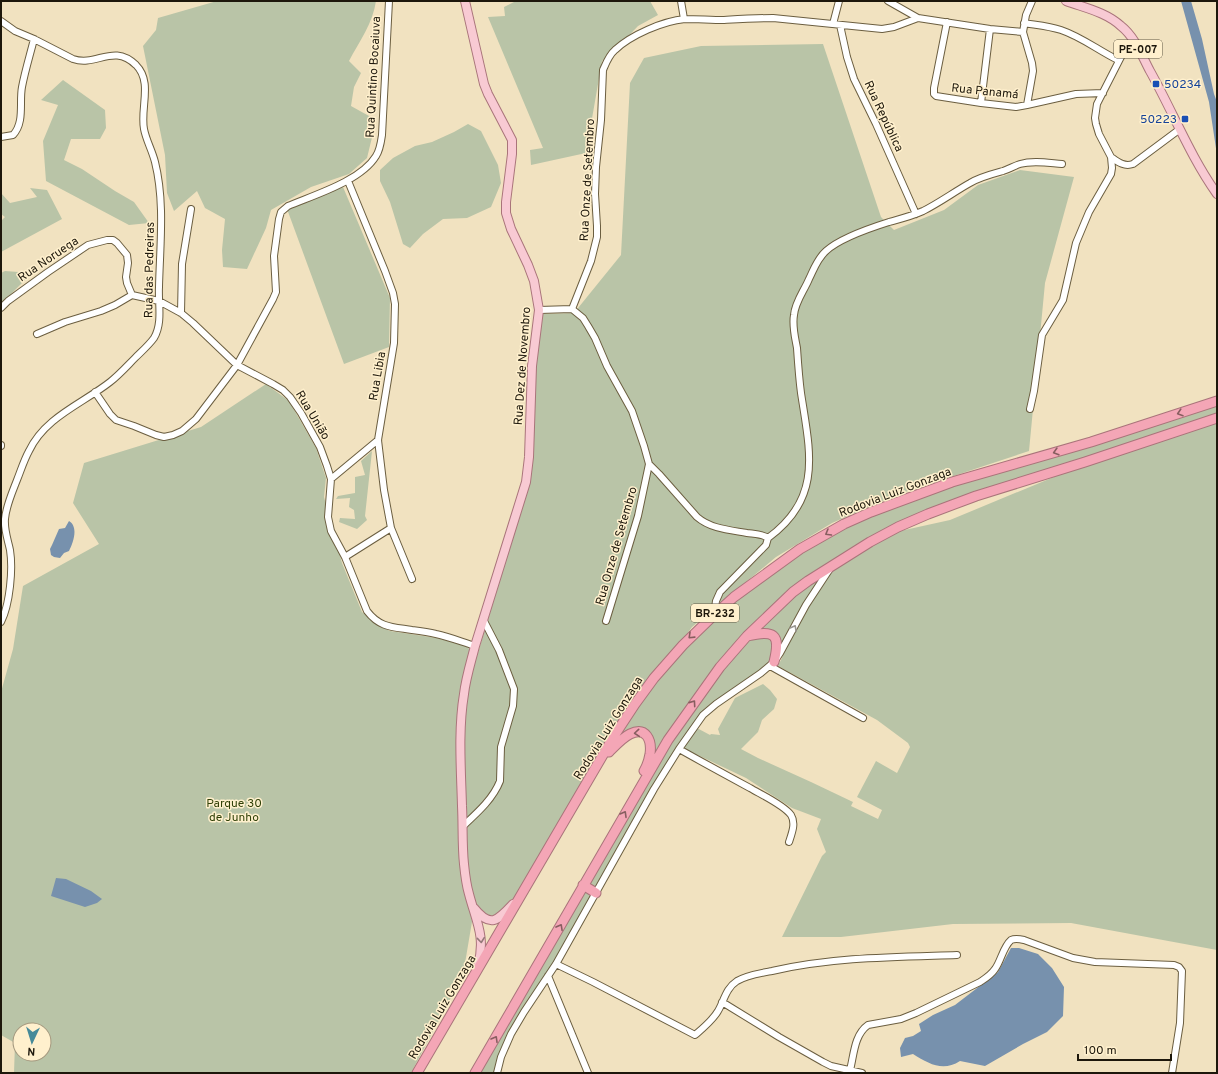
<svg xmlns="http://www.w3.org/2000/svg" width="1218" height="1074" viewBox="0 0 1218 1074" font-family="Overpass,sans-serif">
	<style>
		.green { fill: #b9c4a7; fill-rule: evenodd }
		.water { fill: #7791ad }
		.lines { fill: none; stroke-linecap: round; stroke-linejoin: round }
		.minor-casing { stroke: #6b5e40; stroke-width: 8 }
		.major-casing { stroke: #a9747a; stroke-width: 10 }
		.highway-casing { stroke: #a9747a; stroke-width: 11 }
		.minor { stroke: #fff; stroke-width: 6 }
		.major { stroke: #f8cad3; stroke-width: 8 }
		.highway { stroke: #f4a6b6; stroke-width: 9 }
		.oneway { stroke: #885e60 }
		.oneway2 { stroke: #999791 }
		.oneway3 { stroke: #957979 }
		.transit-dot { fill: #1a4fb4; stroke: #fff0cd; stroke-width: 1.5 }
		.labels { text-anchor: middle; stroke-width: 3; stroke-linejoin: round; paint-order: stroke }
		.shield { fill: #fff0cd; stroke: #615845; stroke-width: 1 }
		.shield-label { font-size: 11px; font-weight: bold; fill: #1d170b }
		.street-label { font-size: 12px; fill: #1d170b; stroke: #fff0cd }
		.transit-label { font-size: 12px; fill: #164399; stroke: #fff0cd; text-anchor: start }
		.park-label { font-size: 12px; fill: #314108; stroke: #fff0cd }
	</style>
	<rect width="100%" height="100%" fill="#f1e2c0"/>
	<path class="green" d="M217,1H376C373,23 359,42 349,61L361,73L354,87L351,106L369,116L375,125L367,158L349,174L311,187L271,210L266,228L247,269L223,267L222,250L225,219L205,208L197,191L174,211L167,193L165,155L143,46L156,30L158,18Z
		M516,1H650L658,15L638,26L617,48L602,61L586,153L531,165L530,150L543,148L488,17L505,16L504,7Z
		M823,44L881,217L894,230L944,210L978,185L1020,170L1074,177L1045,283L1029,451L896,495L832,523L776,557L692,627L587,773L520,892L499,913L492,916L483,915L475,904L463,975L411,1073H14L15,1043L1,1035V692L13,649L23,586L99,544L73,503L84,463L201,427L266,384L289,401L316,448L326,478L324,497L342,563L362,612L379,626L390,631L437,638L466,646L477,656L518,520L533,459L534,379L543,314L574,313L621,255L630,83L644,58L701,46ZM20,1030H44V1054H20Z
		M63,80L105,110L106,128L100,139H71L64,160L82,169L115,191L134,202L149,223L129,225L46,181L43,141L58,105L41,100Z
		M468,124L481,131L498,165L501,183L491,207L467,218L443,219L423,234L410,248L403,244L390,202L380,181V170L393,158L415,146L432,142L454,132Z
		M343,187L390,298L389,347L344,364L287,209Z
		M30,188L47,190L62,219L1,252V221L5,217L1,214V193L10,203L37,197Z
		M5,271L32,273L1,304V273Z
		M1217,400V421L955,502L900,531L950,520L1107,455L1217,422V950L1071,923L953,924L841,937H782L822,856L826,852L817,829L821,819L792,808L746,778L683,748L695,727L710,735L711,734L720,735L718,729L735,698L763,684L770,690L777,699L774,709L762,720L758,732L741,749L758,758L811,782L853,802L851,806L878,819L882,810L857,797L876,761L897,773L910,747L908,743L877,720L778,666L805,610L831,568L745,635L646,773L652,759L644,730L613,742L662,670L717,608L834,531L942,487Z
		M372,451L365,516L367,520L357,529L339,522L340,518L355,519L354,510L349,507L350,498L336,499L338,496L355,493V477L365,475L361,461Z
		M826,572L776,655V635L750,634L803,586Z
		M774,637L771,661L768,666L727,694L709,705L669,761L556,962L517,1021L503,1044L496,1073H480L671,736L748,638Z"/>
	<path class="water" d="M1181,1H1191L1202,39L1214,94L1217,102V155L1209,102Z
		M69,521C79,527 73,543 69,551L64,553L60,558L54,557L51,555L50,549L52,545L59,529L65,528Z
		M56,878L66,879L91,891L102,899L97,903L85,907L51,896Z
		M1011,948H1019L1038,954L1052,968L1064,987L1063,1016L1047,1032L1023,1044L985,1066L960,1061C943,1072 929,1064 913,1054L901,1057L900,1048L905,1038L913,1036L921,1031L919,1024L933,1015L955,1005L998,972Z"/>
	<g class="lines">
		<g class="minor-casing">
			<path id="minor" d="M681,1L684,19
				M888,1L918,18L990,29L1023,32
				M1,21L15,31L34,39L73,59C97,67 113,43 136,65C153,82 140,108 144,129C146,140 152,150 155,162C165,202 160,245 159,287C158,303 163,323 154,338C149,345 141,352 135,358C127,366 119,375 110,382C82,404 45,417 29,451C24,460 21,470 17,480C12,493 6,506 5,519C4,530 8,540 10,550C13,569 10,604 1,622
				M947,22L934,88V94L936,96L981,103L1016,107L1027,105L1076,94L1103,93
				M1024,23C1036,25 1049,26 1061,30C1082,37 1099,51 1118,60
				M833,24L839,1
				M840,25L847,57L854,79L876,124L916,214
				M981,103L990,29
				M1027,105L1033,71L1032,63L1023,32L1026,15L1032,1
				M1,137L13,135C25,122 19,102 22,87C25,71 30,55 34,39
				M1111,157C1118,162 1124,167 1133,164L1180,129
				M348,181L385,271L393,293L395,304L394,343L378,440L384,490L391,528L412,579
				M1,308L8,301L48,272L88,245L107,240H113L117,243L127,255L128,263L126,277L127,283L132,295
				M539,310L572,309
				M181,313L182,264L191,209
				M37,334L65,322L101,311L115,305L132,295L159,301L181,313L193,323L237,365L273,384L283,390L290,397L301,413L320,447L327,466L331,479L328,517L331,531L345,557L367,611C380,628 393,627 412,630C420,631 428,632 436,634C450,637 462,642 475,646
				M95,392L110,414L116,420L134,426L156,435L164,437L173,435L182,431L196,419L237,365L273,299L276,292L274,256L279,219L281,212L288,206C314,195 361,181 376,156C380,150 381,142 382,135L389,1
				M1030,409L1034,391L1042,335L1063,300L1076,243L1089,212L1111,174L1112,168L1111,157L1099,134L1096,124L1095,118L1097,104L1122,55L1134,41
				M1,445V446
				M649,464L659,474L697,517C711,529 730,530 747,533C754,534 763,534 768,538L766,545L720,592L716,601L714,615
				M331,479L378,440
				M768,538C823,498 810,452 801,393C799,378 798,363 797,348C795,337 792,326 794,315C795,302 804,291 809,279C814,269 817,259 826,251C840,238 870,228 889,222C900,219 912,216 923,211C939,203 954,192 970,183C980,177 992,174 1003,171C1009,169 1014,166 1020,164C1033,160 1049,163 1062,164
				M345,557L391,528
				M606,621L638,516L649,464L644,446L632,411L607,366L595,338L588,326L583,318L572,309L591,261L597,237V226L595,194L596,167L601,120L603,70C606,63 609,55 615,50C631,35 663,21 685,19C698,19 711,20 724,20C741,19 757,18 773,18L882,29L894,27L918,18
				M770,666L863,718
				M679,749C702,762 726,775 750,788C760,794 784,805 791,815C796,823 792,833 789,842
				M463,826C477,813 493,799 500,781L501,747L513,706L514,689L499,650L484,621
				M556,964L593,982L695,1035C702,1029 713,1020 718,1011C724,1001 726,988 737,981C747,975 761,973 772,971C833,957 895,957 957,955
				M548,976L588,1073
				M722,1002L779,1037L823,1062L831,1066L862,1073
				M850,1070C854,1055 854,1035 868,1025L901,1019L916,1013L980,982C986,978 991,975 995,969C1001,961 1003,947 1011,940C1015,938 1020,939 1024,940L1073,958L1095,962L1174,965L1179,967L1182,971L1180,1023L1172,1073
				M497,1073L501,1057L511,1034L524,1012L556,964L654,789L679,749L703,715L716,704L761,673L774,662L780,653L806,605L829,570"/>
		</g>
		<g class="major-casing">
			<path id="major" d="M465,1L484,84L488,94L512,140V154L506,202V213L511,229L528,265L534,281L539,310L532,366L529,457L526,482L475,646C471,662 466,677 464,694C458,730 461,769 462,806C463,825 462,845 464,864C465,874 466,884 469,894C476,921 486,937 478,965
				M1066,1C1085,8 1106,12 1121,26C1135,37 1142,56 1150,71C1173,112 1190,156 1217,194
				M474,908C491,929 498,920 513,904"/>
		</g>
		<g class="highway-casing">
			<path id="highway" d="M747,636C774,630 781,633 774,662
				M609,752C615,746 622,738 630,734C646,726 652,740 650,754C649,760 647,766 644,771
				M583,885L596,893
				M417,1073L614,736L635,704L654,678L683,645L714,615L734,597L800,549L844,524L871,512L952,482L1091,442L1217,401
				M475,1073L668,740L720,667L747,636L793,592L808,581L870,542L898,527L928,514L976,496L1085,462L1217,418"/>
		</g>
		<use href="#minor" class="minor"/>
		<use href="#major" class="major"/>
		<use href="#highway" class="highway"/>
	</g>
	<defs><path id="oneway-chevron" d="M-2-3.5L2.5 0L-2 3.5" fill="none" stroke-width="1.6" stroke-linecap="round" stroke-linejoin="round"/></defs>
	<g class="oneway">
		<use href="#oneway-chevron" transform="translate(1180 413) rotate(162)"/>
		<use href="#oneway-chevron" transform="translate(1056 452) rotate(164)"/>
		<use href="#oneway-chevron" transform="translate(828 533) rotate(150)"/>
		<use href="#oneway-chevron" transform="translate(691 636) rotate(136)"/>
		<use href="#oneway-chevron" transform="translate(693 703) rotate(-55)"/>
		<use href="#oneway-chevron" transform="translate(637 733) rotate(175)"/>
		<use href="#oneway-chevron" transform="translate(624 814) rotate(-60)"/>
		<use href="#oneway-chevron" transform="translate(560 927) rotate(-61)"/>
		<use href="#oneway-chevron" transform="translate(495 1039) rotate(-60)"/>
	</g>
	<use class="oneway2" href="#oneway-chevron" transform="translate(794 628) rotate(-61)"/>
	<use class="oneway3" href="#oneway-chevron" transform="translate(481 940) rotate(84)"/>
	<g class="transit-dot">
		<rect x="1152" y="80" width="8" height="8" rx="2"/>
		<rect x="1181" y="115" width="8" height="8" rx="2"/>
	</g>
	<g class="labels">
		<g class="shield">
			<rect x="1114" y="40" width="48" height="18" rx="3"/>
			<rect x="691" y="604" width="48" height="18" rx="3"/>
		</g>
		<g class="shield-label">
			<text x="1138" y="53">PE-007</text>
			<text x="715" y="617">BR-232</text>
		</g>
		<g class="street-label">
			<text transform="translate(373 77) rotate(-87)" y="4">Rua Quintino Bocaiuva</text>
			<text transform="translate(985 91) rotate(6)" y="4">Rua Panamá</text>
			<text transform="translate(884 116) rotate(65)" y="4">Rua República</text>
			<text transform="translate(587 180) rotate(-87)" y="4">Rua Onze de Setembro</text>
			<text transform="translate(48 259) rotate(-34)" y="4">Rua Noruega</text>
			<text transform="translate(149 270) rotate(-89)" y="4">Rua das Pedreiras</text>
			<text transform="translate(522 366) rotate(-86)" y="4">Rua Dez de Novembro</text>
			<text transform="translate(377 376) rotate(-80)" y="4">Rua Libia</text>
			<text transform="translate(313 415) rotate(59)" y="4">Rua União</text>
			<text transform="translate(895 492) rotate(-21)" y="4">Rodovia Luiz Gonzaga</text>
			<text transform="translate(616 546) rotate(-74)" y="4">Rua Onze de Setembro</text>
			<text transform="translate(608 728) rotate(-58)" y="4">Rodovia Luiz Gonzaga</text>
			<text transform="translate(442 1007) rotate(-59)" y="4">Rodovia Luiz Gonzaga</text>
		</g>
		<g class="transit-label">
			<text x="1164" y="88">50234</text>
			<text x="1177" y="123" text-anchor="end">50223</text>
		</g>
		<g class="park-label">
			<text x="234" y="807">Parque 30<tspan x="234" dy="14">de Junho</tspan></text>
		</g>
	</g>
	<rect width="1218" height="1074" fill="none" stroke="#1d170b" stroke-width="4"/>
	<g transform="translate(32 1042) rotate(184)"><circle r="19" fill="#fff0cd" stroke="#a5997f"/>
	<path d="M0-3L7 15L0 10L-7 15Z" fill="#468a99"/>
	<text y="-6" font-size="11" font-weight="bold" text-anchor="middle" fill="#1d170b">N</text>
	</g>
	<path d="M1078 1054v6h93v-6" fill="none" stroke="#1d170b" stroke-width="2"/>
	<text x="1084" y="1054" font-size="12" fill="#1d170b" stroke="#fff0cd" stroke-width="3" paint-order="stroke">100 m</text>
</svg>
